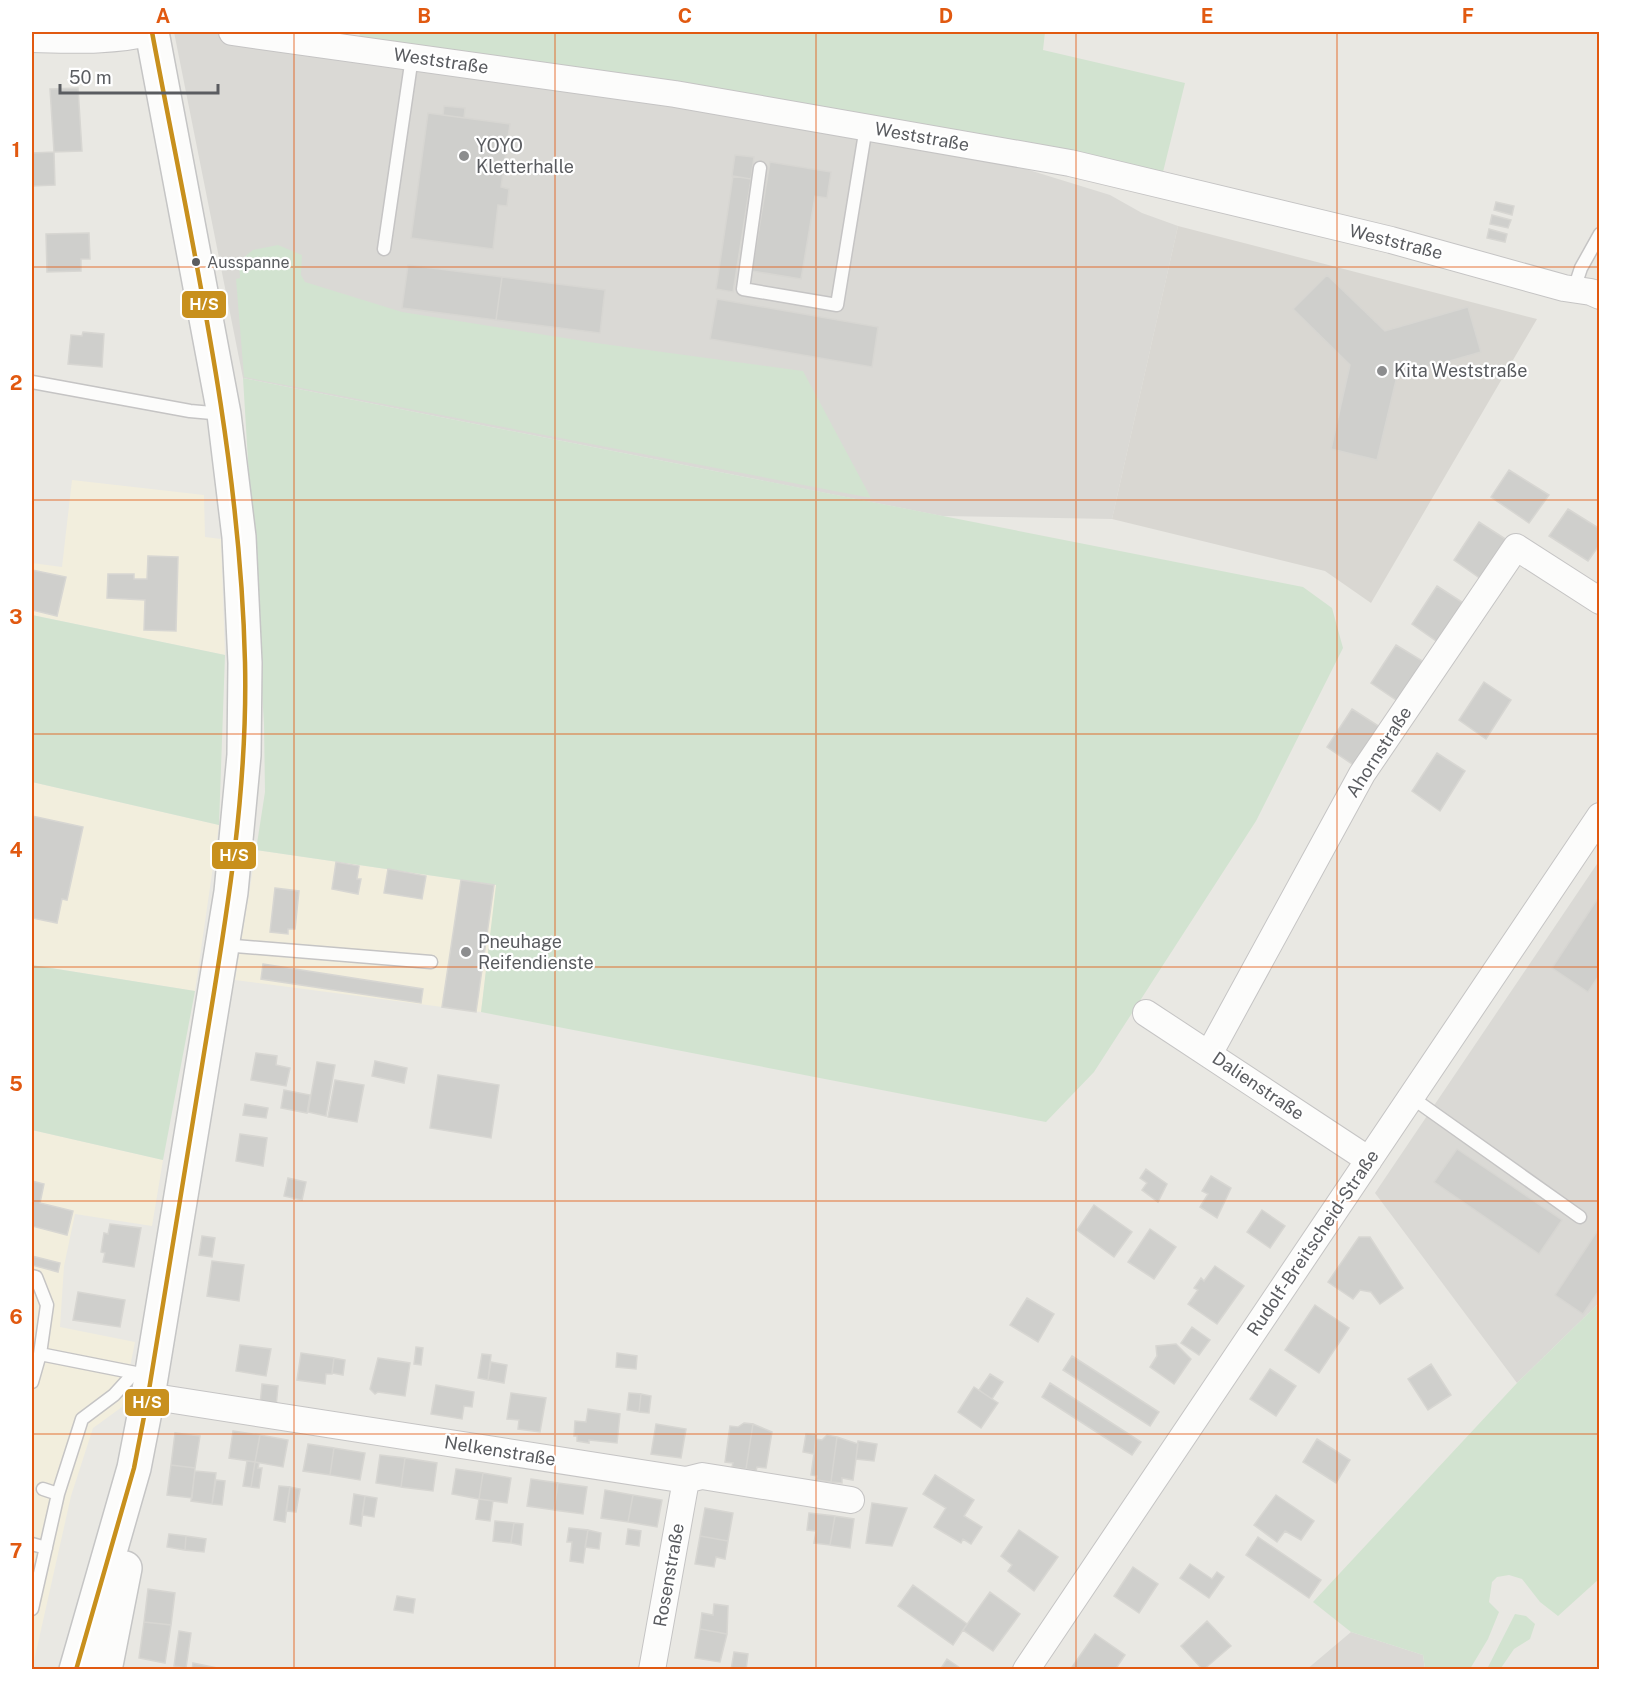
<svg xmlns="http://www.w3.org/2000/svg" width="1631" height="1701" viewBox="0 0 1631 1701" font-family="'Public Sans',sans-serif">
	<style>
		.commercial { fill: #f2eedd }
		.industrial { fill: #dad9d5 }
		.education { fill: #d9d7d2 }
		.green { fill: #d2e3d0 }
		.building { fill: #cfcfcc; stroke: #d7d6d2; stroke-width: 1.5 }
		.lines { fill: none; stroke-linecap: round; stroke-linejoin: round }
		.lane-casing { stroke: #c5c4c4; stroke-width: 15 }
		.street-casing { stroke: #c5c4c4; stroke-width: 28 }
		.secondary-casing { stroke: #c5c5c5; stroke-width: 36 }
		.lane { stroke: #fcfcfb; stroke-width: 12 }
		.street { stroke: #fcfcfb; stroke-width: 26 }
		.secondary { stroke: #fcfcfb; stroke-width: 33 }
		.bus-1-casing { stroke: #fff; stroke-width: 9 }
		.bus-1 { stroke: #c8901d; stroke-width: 4.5 }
		.grid { fill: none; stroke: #e15910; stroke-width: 1.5; stroke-opacity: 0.55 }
		.poi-dot { fill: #8c8d8e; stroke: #fff; stroke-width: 2 }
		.bus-dot { fill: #5a5c60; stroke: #fff; stroke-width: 2 }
		.labels { text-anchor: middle; stroke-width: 4.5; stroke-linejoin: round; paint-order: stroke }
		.bus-label { font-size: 16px; fill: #5a5c60; stroke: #fff; text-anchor: start }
		.street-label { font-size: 18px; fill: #5a5c60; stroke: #fff }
		.poi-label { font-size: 18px; fill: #5a5c60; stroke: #fff; text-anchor: start }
		.line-badge { stroke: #fff; stroke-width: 2 }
		.badge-label { font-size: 16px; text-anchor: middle; font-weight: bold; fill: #fff }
		.neatline { fill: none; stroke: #e15910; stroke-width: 2 }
		.grid-label { font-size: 20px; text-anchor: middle; font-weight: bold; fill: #e15910 }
	</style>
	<rect width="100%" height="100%" fill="#e9e8e3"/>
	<path class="commercial" d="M72,480L204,495L205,537L221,539L225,655L32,615V563L62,567Z
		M32,782L219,825L195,991L32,965Z
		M256,850L497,885L481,1012L235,980Z
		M32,1130L163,1160L152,1226L75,1214L64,1266L60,1327L135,1342L122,1407L93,1428L71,1496L32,1670Z"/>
	<path class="industrial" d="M174,32H232L358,50L1016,166L1110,195L1142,213L1178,226L1112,519L942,516L243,378Z
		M1599,861V1303L1517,1383L1375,1193Z
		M1351,1632L1423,1655L1425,1669L1306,1670Z"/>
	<path class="education" d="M1178,226L1537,319L1371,603L1325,571L1112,519Z"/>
	<path class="green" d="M360,32H1045L1043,50L1185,83L1160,184L358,50Z
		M278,245L302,255L301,275L305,282L402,312L596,343L803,371L871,498L244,377L236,279L240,278L239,261L253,250Z
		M243,378L1303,587L1332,608L1343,648L1256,821L1094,1072L1046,1122L481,1012L496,885L256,850L265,792L264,724Z
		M32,615L225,655L219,825L32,782Z
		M32,965L195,991L163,1160L32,1130Z
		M1599,1303V1579L1558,1616L1540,1602L1522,1579L1509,1575L1497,1577L1492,1582L1489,1602L1499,1612L1488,1639L1470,1669H1425L1423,1655L1351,1632L1313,1602L1517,1383Z
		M1515,1614L1526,1616L1535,1624L1530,1639L1514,1649L1501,1668L1503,1669H1487Z"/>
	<path class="building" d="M78,88L82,151L54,152L50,89Z
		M444,106L465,108L464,118L443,115Z
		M428,113L510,124L501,187L509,189L507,206L498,205L493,249L411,238Z
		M54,152L55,185L32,186V153Z
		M735,155L754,157L751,179L732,176Z
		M770,162L831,172L827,198L815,196L801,279L752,271Z
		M733,176L751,179L733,292L716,289Z
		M1496,202L1514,206L1512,215L1494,210Z
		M1492,215L1511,220L1508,228L1490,224Z
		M1489,229L1507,234L1505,242L1487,238Z
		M89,233L90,259H81V271L47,272L46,234Z
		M408,265L502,277L496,320L402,308Z
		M1327,275L1385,331L1468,307L1481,352L1397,376L1377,460L1331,449L1350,365L1293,309Z
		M502,277L605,290L600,333L496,320Z
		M717,299L878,327L872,367L710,339Z
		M83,332L104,334L102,367L68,364L71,335L82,336Z
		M1509,470L1549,495L1529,523L1491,497Z
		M1568,509L1600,529V544L1588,561L1549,536Z
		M1479,522L1507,540L1481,579L1454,560Z
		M148,556L178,557L176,631L144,630L145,600L107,598L108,574H134V579H147Z
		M32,570L66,577L57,616L32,610Z
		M1437,586L1465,604L1439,643L1412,624Z
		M1396,645L1424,662L1399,702L1371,683Z
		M1484,682L1511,700L1486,739L1459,720Z
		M1352,709L1380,727L1355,766L1327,747Z
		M1437,753L1465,771L1440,811L1412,791Z
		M32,816L83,827L67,900L62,899L57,923L32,918Z
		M336,862L359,866L357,879H361L358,894L332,889Z
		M388,869L426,876L422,899L384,893Z
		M461,880L494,885L476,1012L442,1007Z
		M275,888L299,891L295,929H288V934L270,932Z
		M1600,895V974L1588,992L1552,968Z
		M263,964L423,989L421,1003L261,979Z
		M256,1053L277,1056L276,1065L290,1068L286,1086L251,1080Z
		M375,1061L407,1068L404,1083L372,1076Z
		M317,1062L335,1065L326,1116L308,1112Z
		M438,1075L499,1085L491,1138L430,1128Z
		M335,1080L364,1085L357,1122L328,1117Z
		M284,1090L310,1095L307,1113L281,1108Z
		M245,1104L268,1108L266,1118L243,1115Z
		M240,1134L267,1138L263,1166L236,1161Z
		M1457,1149L1562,1220L1539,1254L1434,1182Z
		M1146,1169L1167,1184L1158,1202L1142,1190L1147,1183L1140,1178Z
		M1211,1176L1231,1188L1217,1218L1200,1207L1208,1194L1202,1191Z
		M288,1178L306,1182L302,1200L284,1196Z
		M32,1181L44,1184L40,1203L73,1211L67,1235L32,1226Z
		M1094,1205L1132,1232L1114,1257L1077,1230Z
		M1262,1210L1285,1226L1270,1248L1247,1232Z
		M110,1224L141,1228L134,1267L103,1262L105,1253L101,1252L104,1233L108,1234Z
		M1600,1227V1289L1583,1314L1555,1295Z
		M1150,1229L1176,1247L1154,1279L1128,1262Z
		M202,1236L215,1238L212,1257L199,1255Z
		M1359,1237H1370L1403,1288L1380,1304L1371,1292L1360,1290L1353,1299L1328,1282Z
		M32,1256L60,1263L58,1272L32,1265Z
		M212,1261L244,1265L239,1301L207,1296Z
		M1215,1266L1244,1286L1217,1324L1188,1304L1198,1290L1194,1288L1201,1278L1204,1281Z
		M78,1292L125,1300L120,1327L73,1320Z
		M1027,1298L1054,1314L1038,1342L1010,1325Z
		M1315,1305L1349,1328L1319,1373L1285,1350Z
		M1192,1327L1210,1340L1199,1355L1181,1343Z
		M1176,1344L1191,1359L1174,1384L1150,1367L1157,1356L1156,1346Z
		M240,1345L271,1349L266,1376L236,1371Z
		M416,1347L423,1348L421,1365L414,1364Z
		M301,1353L334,1358L332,1374H326L325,1384L297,1380Z
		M617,1353L637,1356L636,1369L616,1367Z
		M482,1354L491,1355L488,1380L478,1378Z
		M1072,1356L1159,1412L1150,1426L1063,1370Z
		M334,1358L345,1360L343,1375L332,1373Z
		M378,1358L410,1363L405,1396L378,1392L375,1394L370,1389Z
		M491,1362L507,1365L504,1383L488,1380Z
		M1431,1364L1451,1395L1428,1410L1408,1379Z
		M1270,1369L1296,1386L1276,1416L1250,1399Z
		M990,1374L1003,1382L992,1399L979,1390Z
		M1050,1383L1141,1442L1132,1455L1042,1397Z
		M262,1384L278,1386L276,1407L260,1405Z
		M436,1385L474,1392L472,1407L464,1406L462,1419L431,1414Z
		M974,1387L998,1403L981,1428L958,1412Z
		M511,1393L546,1398L540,1432L518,1429L519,1420L507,1419Z
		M629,1393L641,1394L639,1412L627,1410Z
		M641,1394L651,1396L649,1413L639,1412Z
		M588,1409L620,1414L617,1443L589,1440V1443L577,1441V1436H574L575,1421L586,1422Z
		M744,1423L753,1424L746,1469L732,1467L733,1463L725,1462L730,1426L738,1427Z
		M656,1424L686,1429L681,1458L651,1454Z
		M753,1424L772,1432L766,1468L757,1467L756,1471L746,1469Z
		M233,1431L260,1435L255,1462L229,1458Z
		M175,1433L200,1436L195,1468L171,1465Z
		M806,1434L816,1435L814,1454L803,1452Z
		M260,1435L288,1440L283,1467L255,1462Z
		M827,1435L837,1437L831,1482L816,1480L817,1476L811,1475L816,1439L822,1440Z
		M837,1437L858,1444L853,1480L842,1478V1483L831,1482Z
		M1317,1439L1350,1460L1336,1483L1303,1462Z
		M858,1441L877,1444L874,1461L856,1459Z
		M308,1444L334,1448L330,1475L303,1471Z
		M334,1448L365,1453L360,1480L330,1475Z
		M380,1455L405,1458L401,1487L376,1483Z
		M405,1458L437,1463L433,1491L401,1487Z
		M247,1461L255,1462L251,1487L243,1486Z
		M255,1462L259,1463L258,1468H262L259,1488L251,1487Z
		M171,1465L195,1468L192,1498L167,1495Z
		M456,1469L483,1473L479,1499L452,1494Z
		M195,1471L216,1473L212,1504L191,1501Z
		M483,1473L511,1478L507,1503L479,1499Z
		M935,1475L974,1500L964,1516L982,1527L971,1544L963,1539L961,1543L934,1527L946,1508L923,1494Z
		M531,1479L558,1483L554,1510L527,1506Z
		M216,1480L225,1481L222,1505L212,1504Z
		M558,1483L587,1487L583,1514L554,1510Z
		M279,1486L290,1487L285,1522L274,1520Z
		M290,1487L300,1489L296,1512L286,1511Z
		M605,1490L633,1495L628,1522L601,1518Z
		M354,1494L365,1496L361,1526L350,1524Z
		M633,1495L662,1500L657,1527L628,1522Z
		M1276,1495L1314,1521L1301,1540L1285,1531L1277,1542L1254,1525Z
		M365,1496L377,1498L374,1517L362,1515Z
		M479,1499L493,1501L490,1521L476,1519Z
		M872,1503L907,1508L892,1546L866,1543Z
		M705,1508L733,1513L728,1541L700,1536Z
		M809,1513L835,1516L830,1545L814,1543L816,1531L807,1530Z
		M835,1516L854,1519L850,1548L830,1545Z
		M495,1521L514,1523L511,1543L493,1541Z
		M514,1523L523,1524L521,1545L511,1543Z
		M569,1528L588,1530L583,1563L570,1561L572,1542H567Z
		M628,1529L641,1531L639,1546L626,1544Z
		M588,1530L601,1533L599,1549L585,1547Z
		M1019,1530L1058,1557L1034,1591L1008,1571L1012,1565L1001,1556Z
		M169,1534L186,1536L185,1550L167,1547Z
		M186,1536L206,1539L204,1552L185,1550Z
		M700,1536L728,1541L725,1559L716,1557L714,1567L695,1564Z
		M1258,1537L1321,1580L1309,1598L1246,1555Z
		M1190,1564L1212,1579L1217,1572L1224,1577L1209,1598L1180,1578Z
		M1133,1567L1158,1584L1139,1613L1114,1596Z
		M913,1585L967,1624L953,1645L898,1606Z
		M148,1589L175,1593L171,1625L144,1622Z
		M990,1592L1020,1614L993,1651L963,1630Z
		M397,1596L415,1599L413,1613L394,1610Z
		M714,1604L728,1606L727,1634L700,1629L702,1613L713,1615Z
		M1207,1621L1231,1646L1203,1670L1181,1646Z
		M144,1622L171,1625L165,1663L139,1658Z
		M700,1629L727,1634L720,1662L695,1658Z
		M179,1631L191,1633L186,1668L174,1666Z
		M1095,1634L1125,1655L1115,1670H1070Z
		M734,1652L748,1654L746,1670H731Z
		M947,1659L963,1670H940Z
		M193,1663L223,1669V1670H192Z"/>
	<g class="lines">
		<g class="lane-casing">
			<path id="lane" d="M760,168L743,289L837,305L866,127
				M384,249L412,57
				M1574,289L1581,268L1600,234
				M32,382L190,411L223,414
				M223,945L431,962
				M1411,1097L1580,1217
				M32,1276L36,1277L47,1305L40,1354L32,1382
				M40,1354L141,1374
				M43,1489L58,1494
				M32,1544L46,1548
				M32,1609L58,1494L82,1419L114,1395L134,1373"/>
		</g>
		<g class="street-casing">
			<path id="street" d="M232,32L675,94L1070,163L1391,240L1564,288L1591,292L1600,296
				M32,39C72,40 114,42 153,32
				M1146,1013L1369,1160
				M1209,1054L1362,774L1516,547L1600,601
				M148,1396L686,1480L702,1476L851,1500
				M652,1670L686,1480
				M1026,1670L1600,816"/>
		</g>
		<g class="secondary-casing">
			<path id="secondary" d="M76,1670L134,1468L148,1396L231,892L244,755L245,663L239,537L224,414L152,32
				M105,1670L125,1568"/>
		</g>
		<use href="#lane" class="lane"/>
		<use href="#street" class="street"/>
		<use href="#secondary" class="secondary"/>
		<g class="bus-1-casing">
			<path id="bus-1" d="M76,1670L134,1468L148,1396C167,1280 186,1163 205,1047C226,920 248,792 245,662C240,449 191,241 152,32"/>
		</g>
		<use href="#bus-1" class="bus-1"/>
	</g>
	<path class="grid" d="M294,32V1670M555,32V1670M816,32V1670M1076,32V1670M1337,32V1670M32,267H1600M32,500H1600M32,734H1600M32,967H1600M32,1201H1600M32,1434H1600"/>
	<g class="poi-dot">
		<circle cx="464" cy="156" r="6"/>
		<circle cx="1382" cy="371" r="6"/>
		<circle cx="466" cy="952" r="6"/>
	</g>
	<circle class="bus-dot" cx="196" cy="262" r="5"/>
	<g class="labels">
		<g class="bus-label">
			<text x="207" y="268">Ausspanne</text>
		</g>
		<g class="street-label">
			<text transform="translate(441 61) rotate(8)" y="6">Weststraße</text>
			<text transform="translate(922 137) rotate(10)" y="6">Weststraße</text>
			<text transform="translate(1396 242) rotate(14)" y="6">Weststraße</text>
			<text transform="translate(1379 752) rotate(-57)" y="6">Ahornstraße</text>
			<text transform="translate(1258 1086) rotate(34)" y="6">Dalienstraße</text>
			<text transform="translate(1313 1243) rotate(-56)" y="6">Rudolf-Breitscheid-Straße</text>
			<text transform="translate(500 1451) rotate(9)" y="6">Nelkenstraße</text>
			<text transform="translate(669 1575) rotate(-80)" y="6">Rosenstraße</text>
		</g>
		<g class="poi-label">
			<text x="476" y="152">YOYO<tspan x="476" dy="21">Kletterhalle</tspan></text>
			<text x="1394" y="377">Kita Weststraße</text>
			<text x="478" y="948">Pneuhage<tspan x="478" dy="21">Reifendienste</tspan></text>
		</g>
	</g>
	<g class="line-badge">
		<rect x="181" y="290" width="46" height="29" rx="6" fill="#c8901d"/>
		<rect x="211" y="841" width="46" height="29" rx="6" fill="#c8901d"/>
		<rect x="124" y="1388" width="46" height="29" rx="6" fill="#c8901d"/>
	</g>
	<g class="badge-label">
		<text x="204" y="310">H/S</text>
		<text x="234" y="861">H/S</text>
		<text x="147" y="1408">H/S</text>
	</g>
	<rect width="1631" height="1701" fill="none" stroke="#ffffff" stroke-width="66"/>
	<path d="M60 84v9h158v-9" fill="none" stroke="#5a5c60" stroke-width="3"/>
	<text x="69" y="84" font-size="18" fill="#5a5c60" stroke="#ffffff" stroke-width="4.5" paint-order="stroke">50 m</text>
	<rect x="33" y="33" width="1565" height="1635" class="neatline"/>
	<g class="grid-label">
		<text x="163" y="23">A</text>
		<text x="424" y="23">B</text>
		<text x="685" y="23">C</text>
		<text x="946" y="23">D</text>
		<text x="1207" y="23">E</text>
		<text x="1468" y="23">F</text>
		<text x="16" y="157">1</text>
		<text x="16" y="390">2</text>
		<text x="16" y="624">3</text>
		<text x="16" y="857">4</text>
		<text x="16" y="1091">5</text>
		<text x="16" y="1324">6</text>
		<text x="16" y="1558">7</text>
	</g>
</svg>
